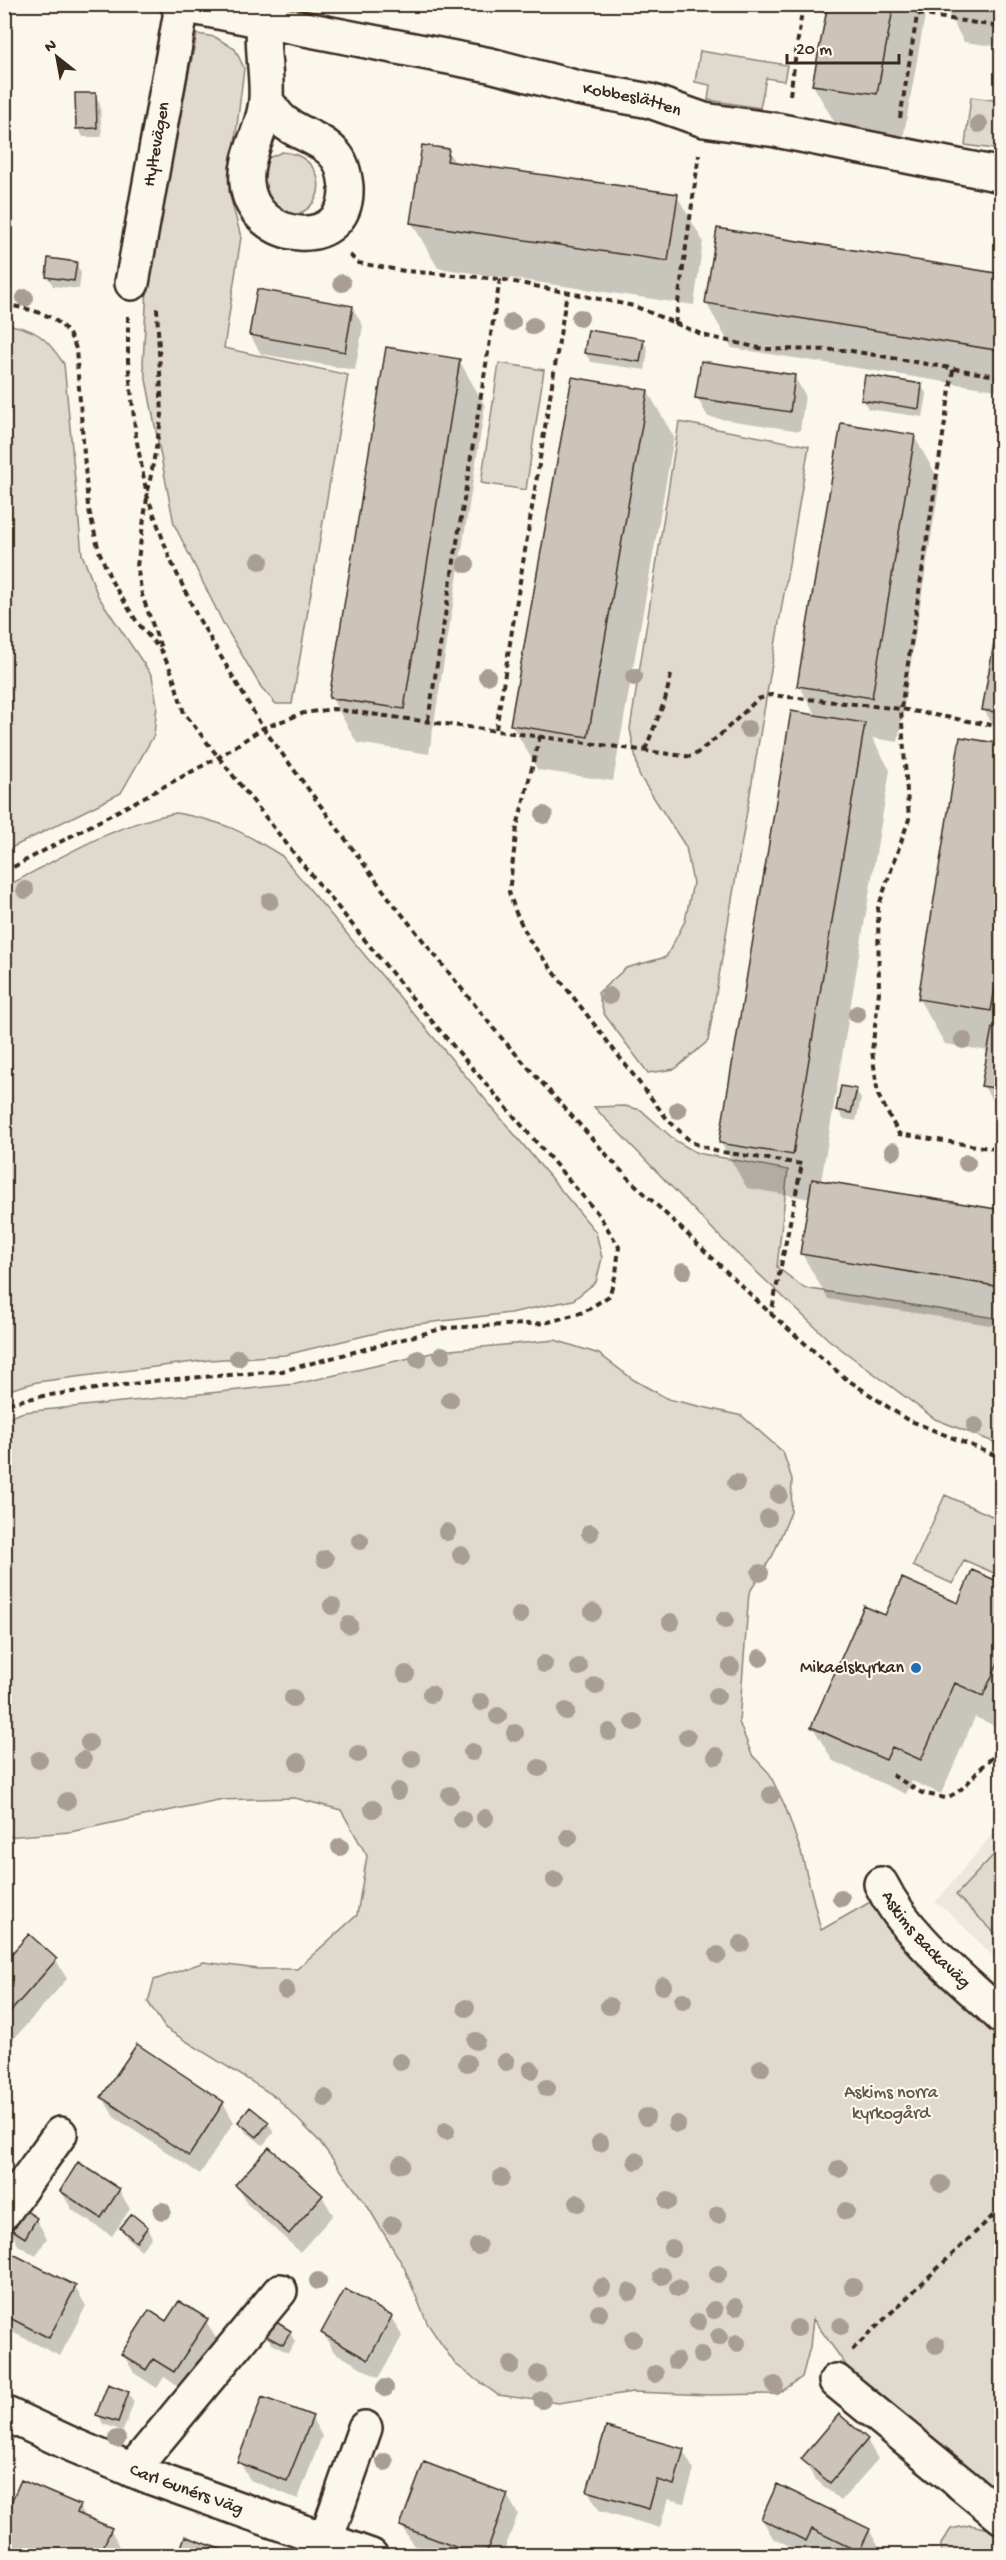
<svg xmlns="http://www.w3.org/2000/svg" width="1006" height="2560" viewBox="0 0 1006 2560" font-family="'Gochi Hand',sans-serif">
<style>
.built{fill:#ede8dd}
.green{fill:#dfd9ce;stroke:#8d8276;stroke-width:1.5}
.shadow{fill:#0003}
.building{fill:#ccc4b9;stroke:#3b2a1e;stroke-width:1.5}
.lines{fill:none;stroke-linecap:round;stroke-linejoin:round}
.minor-casing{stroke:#3b2a1e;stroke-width:38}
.path{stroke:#3b2a1e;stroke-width:4;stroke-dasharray:6 4.5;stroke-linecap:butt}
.minor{stroke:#fbf7ec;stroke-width:33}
.tree{fill:#a89e93}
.poi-dot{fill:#1f6fb2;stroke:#fbf7ec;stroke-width:2}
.labels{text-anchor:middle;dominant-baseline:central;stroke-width:4.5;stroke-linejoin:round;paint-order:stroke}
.street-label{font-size:18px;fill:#3b2a1e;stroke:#fbf7ec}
.poi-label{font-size:18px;fill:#3b2a1e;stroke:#fbf7ec;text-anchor:end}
.park-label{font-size:18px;fill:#64564a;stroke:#fbf7ec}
</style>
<rect width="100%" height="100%" fill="#fbf7ec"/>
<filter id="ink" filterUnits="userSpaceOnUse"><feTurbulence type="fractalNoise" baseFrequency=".0167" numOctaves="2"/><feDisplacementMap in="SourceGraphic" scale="12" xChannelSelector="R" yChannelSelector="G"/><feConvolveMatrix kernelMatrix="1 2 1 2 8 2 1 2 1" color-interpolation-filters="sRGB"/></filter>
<g filter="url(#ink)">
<path class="built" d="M1001,1824V1964L948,1911L935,1903Z"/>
<path class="green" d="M197,34L215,37L235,49L244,68L229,192L241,237L224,348L348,375L292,704H276L261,687L223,623L174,524L143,364L148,267Z
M700,51L787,65L784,81L766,78L760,108L708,100L710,85L695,82Z
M971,97L1001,101V150L965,145Z
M282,152C325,154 333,207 291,216L255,194L266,159Z
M5,324C37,329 46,337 64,364L82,554L98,596L152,676L157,705L154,735L121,793L5,851Z
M499,363L544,370L526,490L481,483Z
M679,422L809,446L708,1041L675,1069L648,1073L604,1014L598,993L626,968L666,957L685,921L693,883L686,847L639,775L630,729Z
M176,813C223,821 242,831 282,856L596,1232L602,1258L596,1282L573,1300L510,1313L409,1325L285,1355L209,1360L37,1382L5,1391V887C60,858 114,824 176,813Z
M625,1106L641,1110L676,1141L697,1153L788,1170L777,1267L804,1288L1001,1319V1445L935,1419L829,1340L729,1246L594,1107Z
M555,1340L599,1354L634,1380L668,1399L742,1416L783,1452L792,1479L791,1512L773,1555L749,1593L739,1722L752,1755L769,1773L785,1806L801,1852L821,1930L872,1901L897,1933L1001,2031V2494L848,2368L813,2319L810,2347L802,2377L778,2394L710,2395L633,2392L558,2403L498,2395L455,2364L427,2323L404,2267L368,2207L320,2142L276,2097L165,2028L148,2002L154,1980L204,1962L258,1969H297L357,1915L367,1856L341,1810L295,1798L218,1800L70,1832L5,1837L4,1419L24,1412L296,1384L440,1351Z
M945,1495L1001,1520V1576L964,1560L953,1584L913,1566Z
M1001,1847V1939L956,1895Z
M970,2525L995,2530L1001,2535V2555H941V2544L951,2529Z"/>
<path class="shadow" d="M771,4H927L903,139L839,130L813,85L827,13Z
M943,4H1002V47L964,42Z
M95,94L100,104L102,137H83L78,128Z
M448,151L456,164L677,196L703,241L694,305L438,268L412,223Z
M76,263L81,273L79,289L53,286L48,277Z
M1002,275V391L732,348L706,303Z
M352,307L363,326L355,370L261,354L250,335Z
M643,340L648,350L645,370L591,362L585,353Z
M459,360L485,406L429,754L357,743L331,697Z
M794,376L805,395L800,431L708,417L697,397Z
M921,385L927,395L923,417L868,409L863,399Z
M648,392L674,437L613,781L538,770L512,725Z
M914,436L940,482L898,742L872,738L890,770L821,1182L1002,1211V1327L828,1299L802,1254L811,1199L747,1188L721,1143L817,717L799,685Z
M1002,607V740L984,710Z
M1002,745V1117L983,1085L989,1051L945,1044L919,999Z
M856,1090L861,1099L856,1121L843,1119L838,1109Z
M1002,1585V1729L975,1717L941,1794L912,1781L906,1794L833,1761L812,1726L886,1617L959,1605Z
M56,1960L67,1979L4,2050V1964Z
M137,2046L223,2103L234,2122L200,2174L114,2117L103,2098Z
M240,2122L268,2123L274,2132L263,2145L245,2131Z
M269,2149L322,2196L333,2215L300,2252L247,2204L237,2185Z
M119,2190L130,2209L112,2236L72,2210L61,2191Z
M19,2208L36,2219L47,2238L36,2256L18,2245L7,2226Z
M147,2228L152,2237L141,2250L127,2238L122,2229Z
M4,2274L75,2287L86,2306L60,2356L4,2328Z
M391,2317L402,2336L379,2378L334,2352L323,2333Z
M206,2321L217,2340L185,2390L164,2377L157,2388L134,2373L123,2354Z
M290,2332L295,2342L288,2353L272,2344L266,2335Z
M128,2393L134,2402L123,2431L103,2424L98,2414Z
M311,2417L322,2436L298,2499L250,2480L239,2461Z
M867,2440L878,2459L841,2501L814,2478L803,2459Z
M683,2451L694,2470L684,2503L668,2499L660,2528L599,2510L588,2491Z
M507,2495L518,2514L502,2556H441L413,2545L402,2526Z
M79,2507L86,2519L110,2529L121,2548L118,2556H4V2522Z
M762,2519L869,2530L880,2549L877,2556H840L823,2547L819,2556H810L773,2538Z"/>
<path class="building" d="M828,4H894L877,94L812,85Z
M75,93H96L97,128L76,129Z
M422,145L449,149L447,161L678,194L668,261L410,223Z
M717,228L1002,274V351L705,303Z
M48,258L77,262L74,281L46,277Z
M257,289L353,306L345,352L249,335Z
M588,330L644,339L640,362L584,353Z
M386,347L460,359L404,709L329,698Z
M701,361L795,375L790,412L695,398Z
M865,375L922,384L919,409L861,400Z
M572,377L648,390L588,737L510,725Z
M841,423L915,435L872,698L797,686Z
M1002,598V713L982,710Z
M791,711L865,723L793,1155L719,1143Z
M960,737L1002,744V948L991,1011L918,999Z
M992,1028L1002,1029V1089L981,1086Z
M841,1086L857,1089L851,1113L836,1110Z
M812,1179L1002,1210V1287L800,1254Z
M972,1570L1002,1583V1654L983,1696L955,1683L921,1760L892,1747L886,1760L811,1727L864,1606L885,1615L902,1578L958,1603Z
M29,1934L57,1959L4,2019V1962Z
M137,2044L224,2102L189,2156L101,2097Z
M250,2107L269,2122L257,2137L238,2122Z
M269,2147L323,2195L289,2234L235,2185Z
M78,2162L120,2189L101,2218L60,2191Z
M19,2206L37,2218L25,2238L6,2226Z
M132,2214L148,2227L136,2242L120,2228Z
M13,2254L76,2286L49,2338L4,2315V2271Z
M345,2289L392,2316L368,2360L321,2333Z
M179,2301L208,2319L174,2372L153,2359L146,2370L121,2354L149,2310L166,2321Z
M273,2320L291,2331L283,2345L264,2335Z
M108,2384L129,2392L118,2422L96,2415Z
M262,2397L313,2416L287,2481L237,2462Z
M839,2414L868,2439L830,2483L801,2459Z
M606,2427L684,2449L674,2485L657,2480L649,2509L587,2491Z
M424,2462L508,2494L485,2556H479L400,2526Z
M21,2480L80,2505L77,2513L112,2528L99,2556H18L4,2550V2518Z
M777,2484L870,2529L859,2552L812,2529L806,2541L761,2519Z
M185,2536L239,2556H178Z"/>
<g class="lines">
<g class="minor-casing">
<g id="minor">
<path id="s1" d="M177,4L490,65L578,88L650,101L704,120L776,130L1002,175"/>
<path d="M266,101C272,108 277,117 284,122C300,135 324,139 337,157C343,165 345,177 346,187C349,254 252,244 247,183C244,154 265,128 266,99C268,68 257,34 269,4"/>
<path id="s2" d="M132,283L182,6"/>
<path id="s3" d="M881,1884C907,1937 959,1976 1002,2017"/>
<path d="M4,2212L60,2134"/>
<path d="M836,2381L1002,2517"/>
<path id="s4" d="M4,2413L75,2446L147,2476L371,2556"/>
<path d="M132,2470L280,2291"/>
<path d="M326,2539L365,2428"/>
</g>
</g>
<path class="path" d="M918,14L1002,27
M790,95L803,4
M900,118L919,4
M350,255L358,263L405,271L500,279L634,306L706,336L764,349L846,350L1002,377
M4,304C37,311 65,315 76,349L88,506L99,551L112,582L137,622L162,652L172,673L184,713L296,856L418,1005L599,1215L619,1247L616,1274L609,1296L584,1312L545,1323L445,1328L282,1371L162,1380L43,1396L4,1404
M128,316V361L136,437L147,495L170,559L197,616L263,728L389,898L498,1034L624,1174L771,1314L845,1378L906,1419L1002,1458
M675,324L699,155
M953,370L901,709L909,819L878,908L879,992L872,1051L878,1095L899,1134L1002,1150
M148,491L162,415L157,308
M147,498L137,566L142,595L161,648
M428,720L500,279
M496,729L567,292
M540,736L517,827L509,892L516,913L530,941L668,1120L691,1142L715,1151L802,1164L771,1314
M645,750L665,700L672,671
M4,872L219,757L263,728L304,713L333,709L692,757L720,735L758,699L770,695L901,709L1002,727
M892,1775L922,1793L945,1798C970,1790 978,1763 1002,1752
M852,2350L1002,2207"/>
<use href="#minor" class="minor"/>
</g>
<g class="tree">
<circle cx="979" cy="124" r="9"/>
<circle cx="342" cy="283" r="9"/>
<circle cx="25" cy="298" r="9"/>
<circle cx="580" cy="318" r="9"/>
<circle cx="512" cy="322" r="9"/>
<circle cx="533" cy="326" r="9"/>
<circle cx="260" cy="561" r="9"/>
<circle cx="466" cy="564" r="9"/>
<circle cx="487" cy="676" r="9"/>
<circle cx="634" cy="677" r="9"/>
<circle cx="748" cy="729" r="9"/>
<circle cx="544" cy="815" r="9"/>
<circle cx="25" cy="890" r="9"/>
<circle cx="270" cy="901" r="9"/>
<circle cx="609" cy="996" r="9"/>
<circle cx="857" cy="1014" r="9"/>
<circle cx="963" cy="1040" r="9"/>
<circle cx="678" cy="1110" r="9"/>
<circle cx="893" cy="1151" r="9"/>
<circle cx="967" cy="1163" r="9"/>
<circle cx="683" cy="1271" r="9"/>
<circle cx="442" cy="1355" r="9"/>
<circle cx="238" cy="1358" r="9"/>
<circle cx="418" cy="1359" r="9"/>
<circle cx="450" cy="1400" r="9"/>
<circle cx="975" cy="1426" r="9"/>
<circle cx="736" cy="1483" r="9"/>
<circle cx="779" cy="1495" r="9"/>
<circle cx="768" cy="1518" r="9"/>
<circle cx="447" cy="1532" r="9"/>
<circle cx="590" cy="1533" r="9"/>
<circle cx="360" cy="1541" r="9"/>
<circle cx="461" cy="1555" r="9"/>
<circle cx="325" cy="1559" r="9"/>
<circle cx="760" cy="1573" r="9"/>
<circle cx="332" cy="1606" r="9"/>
<circle cx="593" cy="1612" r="9"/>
<circle cx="520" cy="1615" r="9"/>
<circle cx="725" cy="1620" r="9"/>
<circle cx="671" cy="1622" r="9"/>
<circle cx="349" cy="1625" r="9"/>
<circle cx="760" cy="1658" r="9"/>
<circle cx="544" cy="1664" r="9"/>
<circle cx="579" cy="1667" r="9"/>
<circle cx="731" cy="1667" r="9"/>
<circle cx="406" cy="1674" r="9"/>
<circle cx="596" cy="1686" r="9"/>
<circle cx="431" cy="1694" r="9"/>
<circle cx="717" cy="1696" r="9"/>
<circle cx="293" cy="1698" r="9"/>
<circle cx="481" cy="1702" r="9"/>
<circle cx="566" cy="1711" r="9"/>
<circle cx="498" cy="1716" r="9"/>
<circle cx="634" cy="1722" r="9"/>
<circle cx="609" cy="1732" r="9"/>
<circle cx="515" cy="1733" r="9"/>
<circle cx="687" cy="1737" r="9"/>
<circle cx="89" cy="1743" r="9"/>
<circle cx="472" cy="1752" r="9"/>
<circle cx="358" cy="1754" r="9"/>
<circle cx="716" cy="1756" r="9"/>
<circle cx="412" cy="1759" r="9"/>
<circle cx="39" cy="1760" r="9"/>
<circle cx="83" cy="1760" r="9"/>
<circle cx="298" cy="1762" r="9"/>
<circle cx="539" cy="1768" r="9"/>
<circle cx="398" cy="1791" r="9"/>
<circle cx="450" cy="1795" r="9"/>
<circle cx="771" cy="1795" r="9"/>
<circle cx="67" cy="1801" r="9"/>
<circle cx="373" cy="1809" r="9"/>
<circle cx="485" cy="1818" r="9"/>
<circle cx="462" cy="1819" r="9"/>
<circle cx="569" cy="1837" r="9"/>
<circle cx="340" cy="1847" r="9"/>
<circle cx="555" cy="1880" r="9"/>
<circle cx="841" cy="1898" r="9"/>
<circle cx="741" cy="1944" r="9"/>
<circle cx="718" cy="1955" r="9"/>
<circle cx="663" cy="1986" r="9"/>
<circle cx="286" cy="1990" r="9"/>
<circle cx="683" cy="2001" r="9"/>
<circle cx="609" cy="2006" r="9"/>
<circle cx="466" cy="2008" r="9"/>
<circle cx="476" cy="2041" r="9"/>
<circle cx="400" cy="2062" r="9"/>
<circle cx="506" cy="2062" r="9"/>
<circle cx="467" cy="2063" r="9"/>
<circle cx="761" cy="2068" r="9"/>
<circle cx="531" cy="2070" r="9"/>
<circle cx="547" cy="2088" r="9"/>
<circle cx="325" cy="2098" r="9"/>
<circle cx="646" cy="2117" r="9"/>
<circle cx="677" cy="2124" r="9"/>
<circle cx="446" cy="2131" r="9"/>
<circle cx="600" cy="2143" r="9"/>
<circle cx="636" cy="2161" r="9"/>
<circle cx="401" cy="2164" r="9"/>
<circle cx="839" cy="2169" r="9"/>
<circle cx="501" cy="2178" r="9"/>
<circle cx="941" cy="2184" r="9"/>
<circle cx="668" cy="2201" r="9"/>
<circle cx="578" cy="2203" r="9"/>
<circle cx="162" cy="2211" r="9"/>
<circle cx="846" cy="2211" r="9"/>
<circle cx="718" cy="2215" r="9"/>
<circle cx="392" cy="2225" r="9"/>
<circle cx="478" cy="2246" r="9"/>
<circle cx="672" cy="2248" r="9"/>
<circle cx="718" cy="2274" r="9"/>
<circle cx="662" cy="2276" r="9"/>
<circle cx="318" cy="2281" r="9"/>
<circle cx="602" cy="2287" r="9"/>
<circle cx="853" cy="2287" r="9"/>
<circle cx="678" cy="2288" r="9"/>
<circle cx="630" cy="2292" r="9"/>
<circle cx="735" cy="2307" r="9"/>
<circle cx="714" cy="2310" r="9"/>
<circle cx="599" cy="2313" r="9"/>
<circle cx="698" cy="2322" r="9"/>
<circle cx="841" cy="2326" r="9"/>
<circle cx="797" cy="2328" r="9"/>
<circle cx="719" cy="2337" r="9"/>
<circle cx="633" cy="2339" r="9"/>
<circle cx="737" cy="2343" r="9"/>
<circle cx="936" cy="2345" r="9"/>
<circle cx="701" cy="2355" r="9"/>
<circle cx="676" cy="2361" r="9"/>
<circle cx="511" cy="2365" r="9"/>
<circle cx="538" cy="2374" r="9"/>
<circle cx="655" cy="2374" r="9"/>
<circle cx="775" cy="2385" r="9"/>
<circle cx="385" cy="2388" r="9"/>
<circle cx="542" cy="2400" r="9"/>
<circle cx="117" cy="2439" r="9"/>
<circle cx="385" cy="2462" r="9"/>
</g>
</g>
<circle class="poi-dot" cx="916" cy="1668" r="6"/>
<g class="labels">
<g class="street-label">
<text stroke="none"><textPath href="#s1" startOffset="465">Kobbeslätten</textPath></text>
<text stroke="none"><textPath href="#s2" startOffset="141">Hyltevägen</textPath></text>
<text stroke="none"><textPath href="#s3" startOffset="72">Askims Backaväg</textPath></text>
<text stroke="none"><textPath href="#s4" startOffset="198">Carl Gunérs Väg</textPath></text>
</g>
<g class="poi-label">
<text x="904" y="1668">Mikaelskyrkan</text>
</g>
<g class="park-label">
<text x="891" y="2093">Askims norra<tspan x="891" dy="21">kyrkogård</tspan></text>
</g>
</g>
<rect width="1006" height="2560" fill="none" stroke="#fbf7ec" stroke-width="24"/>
<rect x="12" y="12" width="982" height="2536" fill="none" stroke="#3b2a1e" stroke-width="2" filter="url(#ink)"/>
<g transform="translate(57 57) rotate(329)" stroke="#fbf7ec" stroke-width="4.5" paint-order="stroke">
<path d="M0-4.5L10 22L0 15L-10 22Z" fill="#3b2a1e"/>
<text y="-9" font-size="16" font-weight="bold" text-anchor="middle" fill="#3b2a1e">N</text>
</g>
<path d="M787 54v9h112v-9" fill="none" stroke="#3b2a1e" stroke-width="3"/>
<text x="796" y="54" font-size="18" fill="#3b2a1e" stroke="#fbf7ec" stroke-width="4.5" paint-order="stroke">20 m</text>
</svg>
